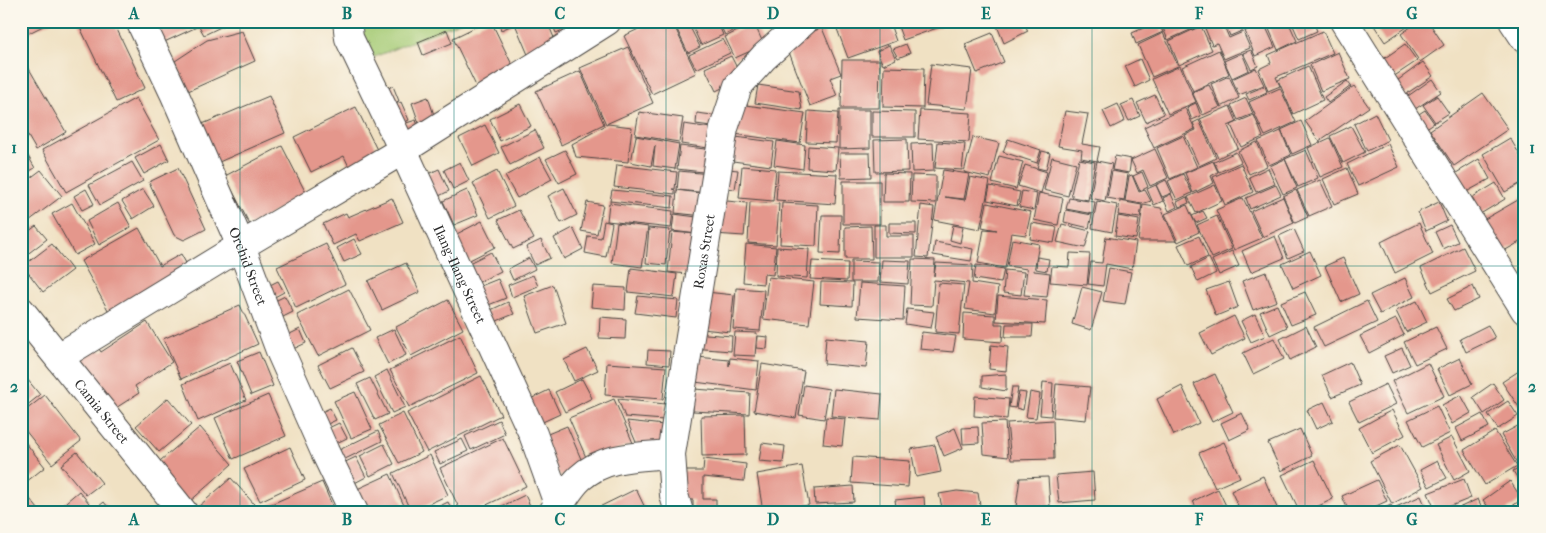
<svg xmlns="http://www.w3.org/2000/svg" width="1546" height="533" viewBox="0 0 1546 533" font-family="'IM FELL French Canon',serif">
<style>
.green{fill:#a5cb75;stroke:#687b50}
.building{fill:#e4978c}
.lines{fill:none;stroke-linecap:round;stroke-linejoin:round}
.minor-casing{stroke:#494642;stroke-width:30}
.major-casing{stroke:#494642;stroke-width:30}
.minor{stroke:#fff;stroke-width:28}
.major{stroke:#fff;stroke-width:28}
.grid{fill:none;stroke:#0f766e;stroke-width:1;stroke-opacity:0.55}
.labels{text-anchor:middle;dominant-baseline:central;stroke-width:4;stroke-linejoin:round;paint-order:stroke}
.street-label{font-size:14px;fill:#2b2b2b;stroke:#fbf7ec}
.neatline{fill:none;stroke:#0f766e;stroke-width:2}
.grid-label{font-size:16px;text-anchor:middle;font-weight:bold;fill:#0f766e}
</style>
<rect width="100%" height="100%" fill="#fbf7ec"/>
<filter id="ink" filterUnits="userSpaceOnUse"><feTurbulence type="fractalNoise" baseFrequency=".02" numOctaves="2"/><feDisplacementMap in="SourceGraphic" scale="10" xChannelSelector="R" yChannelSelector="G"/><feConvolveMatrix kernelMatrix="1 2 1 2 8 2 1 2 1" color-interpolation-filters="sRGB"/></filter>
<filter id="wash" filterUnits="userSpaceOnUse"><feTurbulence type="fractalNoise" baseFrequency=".0096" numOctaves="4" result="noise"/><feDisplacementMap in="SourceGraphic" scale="20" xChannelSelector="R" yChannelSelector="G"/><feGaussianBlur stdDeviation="1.12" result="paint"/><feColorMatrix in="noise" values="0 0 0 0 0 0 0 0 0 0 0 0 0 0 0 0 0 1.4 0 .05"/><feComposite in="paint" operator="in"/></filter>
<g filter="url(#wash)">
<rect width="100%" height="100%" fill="#f0e1c3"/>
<path class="green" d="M357,21H462L372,58Z"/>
<g id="blocks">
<path class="building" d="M23,21H53L29,33Z
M77,21H113L145,88L116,102Z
M150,21H233L204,35L199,26L160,44Z
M488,21H491L515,71L477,88L453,38Z
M498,21H547L557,45L529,57L515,24L501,30Z
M551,21H584L556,33Z
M655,21H672L696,73L652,94L624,36Z
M673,21H687L700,47L688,53Z
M690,21H717L723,35L701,45Z
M718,21H753L725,35Z
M834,21H889L896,41L848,58Z
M896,21H938L940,27L903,40Z
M995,21H1023L1028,31L1004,43Z
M1160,21H1197L1199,26L1168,40Z
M1216,21H1222L1229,38L1243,32L1250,48L1224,59L1217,43L1212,45L1204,26Z
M1224,21H1257L1258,24L1230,36Z
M1267,21H1288L1297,41L1278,50L1266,22Z
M1291,21H1313L1317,31L1299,39Z
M1371,21H1408L1410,25L1385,42Z
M1419,21H1428L1444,45L1420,62L1401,34Z
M1157,22L1163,32L1136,44L1132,33Z
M754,23L764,45L735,58L725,37Z
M1264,23L1275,47L1255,56L1245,31Z
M1201,26L1212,50L1179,65L1169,41Z
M822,28L841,74L830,78L837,96L810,106L785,42Z
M447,30L452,43L423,55L418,42Z
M242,31L255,61L188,91L175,61L207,40Z
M1323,31L1333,53L1276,77L1280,86L1268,91L1259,69L1271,63L1268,55Z
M992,33L1004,62L977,73L965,44Z
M1163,33L1178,66L1152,77L1138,45Z
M723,39L730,53L696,69L689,55Z
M906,44L910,53L898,58L893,49Z
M1405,44L1417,61L1390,79L1379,62Z
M889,45L896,59L883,65L877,51Z
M628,47L653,103L606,124L580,68Z
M1219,50L1229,74L1193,91L1182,67Z
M1251,50L1258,66L1251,69L1243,53Z
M1338,52L1350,79L1321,91L1310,65Z
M1242,53L1249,70L1232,78L1224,61Z
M21,55L66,132L36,150L21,124Z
M731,56L742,78L716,91L705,68Z
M1140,59L1149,80L1135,87L1125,66Z
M842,60H880L879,108H841Z
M1423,62L1433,76L1403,96L1394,83Z
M931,64L972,69L967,109L926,105Z
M1180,66L1196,102L1168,114L1152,79Z
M1308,66L1323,100L1293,114L1278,80Z
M884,67L924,68L923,108L883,107Z
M1256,68L1264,85L1239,95L1232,79Z
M580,71L604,124L561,145L536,91Z
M1229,76L1239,98L1221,107L1211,84Z
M1432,79L1441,92L1409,113L1401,101Z
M1347,81L1351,86L1328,103L1324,97Z
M758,85L799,91L802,110L755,103Z
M1209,85L1220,107L1203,115L1192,92Z
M393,86L399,101L389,105L383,90Z
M1265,86L1267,92L1249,100L1246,94Z
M1354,86L1369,107L1319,141L1305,121Z
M1280,88L1296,122L1265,136L1249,102Z
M1483,93L1508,129L1454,166L1430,130Z
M1155,95L1164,114L1146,122L1137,103Z
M269,96L285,133L210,166L193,128Z
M1437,96L1449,113L1435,122L1423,105Z
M428,97L436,121L420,126L412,103Z
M136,98L159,140L66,192L42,150Z
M1246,98L1253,114L1238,120L1231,105Z
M1133,100L1140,116L1129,121L1121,105Z
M401,102L409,120L399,125L390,108Z
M1196,103L1201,116L1192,120L1187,107Z
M520,104L531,126L500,141L490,119Z
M738,104L805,113L800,143L734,134Z
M1118,104L1125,121L1111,128L1103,111Z
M1230,106L1237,122L1228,126L1238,148L1218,158L1200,119Z
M356,107L380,156L351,171L344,156L311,172L294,137Z
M1185,108L1195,129L1154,148L1144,127Z
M839,110H870V148L839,149Z
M920,110L971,113L969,142L918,139Z
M1425,110L1434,123L1417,134L1408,121Z
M808,111L838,113L836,143L806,142Z
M872,111L915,112V137H872Z
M1065,111L1088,114L1082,144L1100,147L1097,161L1081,158L1082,150L1058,146Z
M639,112L683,118L679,142L635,135Z
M697,113L720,116L719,127L696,124Z
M1375,113L1388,140L1367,151L1354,124Z
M1254,115L1263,137L1241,147L1231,125Z
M416,120L420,131L405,137L400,125Z
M1199,120L1216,158L1199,166L1185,135L1196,130L1193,123Z
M1301,121L1312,145L1292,154L1281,130Z
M608,124L632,127L628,162L576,157L572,144Z
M684,124L718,129L715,149L681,144Z
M485,125L499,153L473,166L459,138Z
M1351,126L1365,152L1343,163L1330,136Z
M535,130L544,148L510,165L501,147Z
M1281,131L1291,155L1269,165L1258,141Z
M636,136L679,144L675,169L653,166L655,146L651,166L631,162Z
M728,136L774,142L771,166L725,160Z
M1183,136L1197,167L1170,179L1157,148Z
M973,137L999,143L990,178L964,172Z
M1330,138L1343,167L1320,177L1308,148Z
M1510,138L1525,164V181L1505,192L1483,154Z
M907,139L908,171L875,172L874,140Z
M1008,139L1041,150L1037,163L1003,152Z
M777,141L805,145L803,169L774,165Z
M938,142L965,144L962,170L935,168Z
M1257,142L1267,166L1249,174L1238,151Z
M933,143L934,171L912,172L911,144Z
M21,144L35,168L21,176Z
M161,144L169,160L144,174L135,158Z
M1388,144L1399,167L1358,186L1347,164Z
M282,146L307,195L250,225L225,176Z
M680,146L713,150L711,173L677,169Z
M808,146L838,148L836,170L807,168Z
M1155,149L1168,178L1150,186L1143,170L1137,173L1131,160Z
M565,150L577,174L559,183L546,159Z
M1306,150L1318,178L1298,187L1285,159Z
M1042,151L1050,153L1046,170L1037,168Z
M1236,152L1241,162L1219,172L1214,162Z
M840,153H870L871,177L841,178Z
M999,156L1023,162L1016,189L992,183Z
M1115,156L1131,159L1129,173L1112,170Z
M540,157L552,179L517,198L505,176Z
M1052,157L1076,163L1068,196L1044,190Z
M1079,159L1095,162L1088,200L1072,197V194H1071Z
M1285,159L1297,188L1283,194L1270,166Z
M1479,159L1490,179L1459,196L1448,178Z
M1097,161L1112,164L1105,201L1090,198Z
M1213,161L1218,172L1211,176L1214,183L1193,193L1185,173Z
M132,162L143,181L100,205L89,185Z
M460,162L469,181L453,189L444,170Z
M1241,164L1253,192L1225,205L1213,177Z
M617,165L677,172L675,189H672L675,190V194L614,187Z
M1025,165L1047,172L1041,193L1018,186Z
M742,166L776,169L773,201L739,198Z
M178,168L206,229L184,240L174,235L149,182Z
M719,168L738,170L735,189L716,187Z
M1268,168L1275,184L1256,192L1249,177Z
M1347,168L1358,194L1334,204L1323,179Z
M439,169L449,191L431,200L421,177Z
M41,170L62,196L21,227V185Z
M943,170L969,174L964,199L945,197L965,200L970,177L990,181L980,229L934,220Z
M497,171L514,206L490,218L473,183Z
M679,171L710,174L708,193L677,190Z
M778,171L837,174L835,204L776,200Z
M1112,171L1128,174L1124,201L1107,198Z
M1142,172L1148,187L1140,191L1133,176Z
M884,173L910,174L909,202H883Z
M1183,174L1192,193L1177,200L1168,181Z
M912,175L936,176V203L911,202Z
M1132,175L1139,192L1145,190L1151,201L1142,204L1125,201L1129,176Z
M1166,180L1172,193L1162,197L1156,185Z
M1320,180L1332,206L1309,216L1297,190Z
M843,181H880V224H843Z
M1496,183L1505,199L1477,216L1468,200Z
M1156,185L1163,201L1154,205L1147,189Z
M1215,185L1222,201L1196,213L1188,197Z
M1276,185L1281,195L1250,209L1246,198Z
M990,186L1020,192L1017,206L987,200Z
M564,188L577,215L561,223L548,196Z
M86,189L94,204L82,210L74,196Z
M143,189L154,206L133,219L122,201Z
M467,190L478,215L454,225L443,201Z
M612,190L673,196L672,208L610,201Z
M677,190L707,194L704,216L675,213Z
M1296,190L1308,217L1295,223L1283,196Z
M1022,191L1037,194L1034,210L1019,207Z
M1039,193L1063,198L1058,225L1034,220Z
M1171,194L1177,207L1169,211L1163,198Z
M1525,196V239L1495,256L1476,224Z
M1187,197L1189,203L1179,207L1177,202Z
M1283,197L1294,223L1263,237L1251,211Z
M392,198L403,222L360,241L356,234L333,245L323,224L346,213L348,217Z
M1069,198L1095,202L1093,214L1066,209Z
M1243,198L1262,238L1234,250L1216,210Z
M717,200L747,203L744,236L714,234Z
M1097,201L1117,205L1112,232L1092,228Z
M1120,201L1142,205L1140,218L1118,215Z
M587,202L603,205L597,234L581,231Z
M750,202L779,204L776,245L748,243Z
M1439,202L1447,221L1426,231L1418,212Z
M72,203L95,244L75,255L52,214Z
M118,203L131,227L99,245L87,221Z
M609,203L673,211L671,228L607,221Z
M782,203L818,205L816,246L780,244Z
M987,203L1031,212L1026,235L1011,233L1005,268L978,263L984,229L997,230L982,227Z
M921,205L934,207L928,258L916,257Z
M1143,205L1161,208L1176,241H1138Z
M1187,205L1199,232L1178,242L1165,214Z
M519,210L534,239L513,249L498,220Z
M1066,210L1092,215L1089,228L1064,222Z
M1203,211L1207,218L1196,223L1192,216Z
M674,214L704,218L696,275L668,272L672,232L697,234L672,231Z
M822,215H841L840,254L820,253Z
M1118,216L1139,220L1136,239L1115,236Z
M1217,216L1232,249L1212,258L1197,225Z
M482,221L495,247L462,264L449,238Z
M604,221L612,223L606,257L585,253L588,236L601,238Z
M617,223L648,227L642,267L612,263Z
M889,223H916V234L889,233Z
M1032,223L1057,227L1054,243L1030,239Z
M1419,223L1433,254L1395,273L1381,242Z
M1062,224L1090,231L1085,248L1057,242Z
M874,225H886V236H914V257H874Z
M953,225L963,227L960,243L950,240Z
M1450,225L1458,242L1443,249L1435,232Z
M36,226L47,239L21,259V237Z
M871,226L872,259H845V227Z
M139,228L160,266L181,254L192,274L113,319L81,261Z
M573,228L583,249L564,259L554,238Z
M649,228L670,230L666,265L646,263Z
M1294,229L1304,251L1288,258L1279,236Z
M1199,236L1208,257L1188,266L1178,245Z
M1275,236L1284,258L1251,272L1242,251Z
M1106,237L1136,242L1132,269L1106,264L1103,286L1088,284L1091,262L1102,263Z
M354,239L362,254L344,262L337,248Z
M1012,239L1039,244L1034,271L1050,273L1047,297L1024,295L1027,269L1007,266Z
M541,240L550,258L535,265L526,247Z
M935,242L973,249L971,261L933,255Z
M52,244L72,270L43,292L23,266Z
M326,244L345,284L296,308L277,267Z
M746,244L776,247L773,275L764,274L763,284L743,282Z
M777,247L809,249L807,278L776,276Z
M1463,247L1475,271L1432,292L1421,268Z
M1232,251L1239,266L1219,275L1212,260Z
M1310,251L1321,275L1293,288L1282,264Z
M491,252L501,271L473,285L463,266Z
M1070,253L1090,254L1087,285L1050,282L1052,266L1069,267Z
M1037,257L1049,259L1047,271L1036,269Z
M529,258L535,269L513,280L508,269Z
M1209,258L1216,273L1198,282L1191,267Z
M1343,258L1359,294L1341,302L1325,266Z
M912,259L935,260L934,276L936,263L973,265L972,283L998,287L995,313L965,309L969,283L934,280L932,306L910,305Z
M882,260L910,261L908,284L880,282Z
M812,261L848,263L847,281L810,279Z
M851,261L879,262L878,282H851Z
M406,263L420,292L382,310L368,281Z
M976,265L1004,269L1001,283L974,279Z
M631,268L677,274L674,297L628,292Z
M1109,268L1131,272L1125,304L1103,301Z
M1005,270L1024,272L1021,295L1003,293Z
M1266,272L1277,301L1253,310L1242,281Z
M533,275L538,286L512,297L508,285Z
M768,277L814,282L809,324L763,319Z
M1405,278L1414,297L1380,314L1370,295Z
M498,279L506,298L481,308L473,289Z
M278,281L284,292L269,300L264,288Z
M821,282L853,283L852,306L820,304Z
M1229,282L1238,307L1216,316L1206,290Z
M860,283L905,286L903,320L857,317Z
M939,283L964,285L959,334L935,332Z
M553,285L566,323L537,333L524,296Z
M593,286L626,288L625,310L591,307Z
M1473,286L1479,299L1454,311L1447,299Z
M1082,287L1102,292L1091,330L1072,324Z
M736,288L764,290L760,331L733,329Z
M349,289L370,330L318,356L297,315Z
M706,292L734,295L730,332L702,329Z
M1305,292L1316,315L1291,325L1281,302Z
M285,296L293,312L279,319L271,303Z
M638,296L678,300L676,318L635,313Z
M998,296L1047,300L1045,324L996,321Z
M448,300L463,329L411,356L396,327Z
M1367,301L1377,322L1324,347L1314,327Z
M1417,301L1427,322L1406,332L1396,311Z
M508,302L514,314L487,325L482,314Z
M240,305L258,344L181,379L163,339Z
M1277,305L1287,327L1270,335L1260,312Z
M907,309L934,312L931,328L905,324Z
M964,313L995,315V324H1003L1002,342L963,339Z
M1255,314L1265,336L1251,342L1241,321Z
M1234,316L1245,338L1211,355L1200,333Z
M600,317L626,319L625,339L599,338Z
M1396,319L1404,335L1369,353L1360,336Z
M147,322L172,362L135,386L139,393L105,415L71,360L96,344L101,352Z
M1006,324H1033L1032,337H1005Z
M1488,325L1495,338L1466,352L1460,339Z
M1306,326L1316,347L1290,360L1280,339Z
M1436,327L1447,349L1415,364L1404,342Z
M300,329L306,343L293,349L286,336Z
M394,329L406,355L388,364L375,338Z
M735,332L757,333L755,356L733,355Z
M922,332L956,336L953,352L920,349Z
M693,333L732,336L731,351L692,348Z
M460,335L478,373L409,407L390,370Z
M758,336L768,337L767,349L757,348Z
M826,337L869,341L866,368L824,364Z
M1274,338L1284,359L1253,374L1243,353Z
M991,345L1008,347L1006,371L989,369Z
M352,348L364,372L330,388L318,365Z
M1402,348L1410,365L1392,373L1384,356Z
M587,349L598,370L574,381L564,360Z
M648,350L670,351L669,365L647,363Z
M259,352L273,386L251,395L237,361Z
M697,357L729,360V366L730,358L759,361L756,390L695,382Z
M1460,358L1472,384L1450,395L1437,369Z
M1350,362L1360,385L1332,397L1322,375Z
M230,363L246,400L198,421L183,384Z
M607,363L666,367L663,399L605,395Z
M1428,363L1444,396L1408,413L1392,381Z
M762,364L804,371L796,418L754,411Z
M1525,367V416L1502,382Z
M387,370L405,407L392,413L374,377Z
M23,374L40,395L21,410V376Z
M1006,374V391L982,387V376Z
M1215,374L1233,412L1212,422L1194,384Z
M481,376L501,415L427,452L407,413Z
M370,378L388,414L375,420L357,384Z
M582,379L592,398L565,412L555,392Z
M1043,382L1053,383L1051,416L1040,415Z
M1493,383L1504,400L1484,414L1473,397Z
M1056,384L1090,387L1086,420L1053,417Z
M1386,384L1396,404L1359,422L1349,402Z
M804,385L829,389L824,419L799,415Z
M1182,386L1199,423L1174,435L1157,399Z
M1012,387H1018L1015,408L1009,407Z
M694,389L750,393L749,414L693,411Z
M834,389L882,394L880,420L831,416Z
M549,390L560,414L534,426L522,403Z
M355,392L372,429L351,438L334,401Z
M1019,392L1026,393L1023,410L1016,408Z
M1030,392L1040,394L1036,418L1026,417Z
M45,395L81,441L52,464L21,425V414Z
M268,395L286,436L233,459L215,418Z
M1461,395L1471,413L1452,424L1442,405Z
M975,396L1009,399L1007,419L974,416Z
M168,398L191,425L159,452L136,426Z
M614,399L633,443L588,462L569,418Z
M618,399L665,404L664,420L625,417Z
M1508,401L1518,416L1498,429L1488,414Z
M1324,402L1333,421L1316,429L1307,410Z
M1437,406L1450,433L1422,447L1408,420Z
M330,408L336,420L317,429L311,417Z
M1392,410L1405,435L1372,453L1359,428Z
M403,413L422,452L399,463L379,425Z
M1242,413L1250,430L1229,440L1221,423Z
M1482,414L1489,427L1462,441L1456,428Z
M745,415L746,455L702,456L701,416Z
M826,417L845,419L842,446L823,444Z
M499,420L505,434L471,450L465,436Z
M1053,420L1054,459L1011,460L1007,423Z
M627,421L664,425L661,453L638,447Z
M1005,422L1008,457L984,454L982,423Z
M1525,422V459L1517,463L1501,435Z
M339,423L347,438L326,448L318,433Z
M567,426L584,466L560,476L543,436Z
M200,427L232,464L187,504L154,466Z
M978,427L979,443L963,444L962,428Z
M955,428L963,448L944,456L936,437Z
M1300,429L1312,456L1281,471L1268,443Z
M378,431L382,441L339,462L335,452Z
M1495,431L1517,466L1485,485L1464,450Z
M21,437L45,467L21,486Z
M1452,437L1470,471L1454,480L1436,445Z
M503,438L526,486L472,512H461L440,468Z
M462,439L468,451L440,464L434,452Z
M1224,442L1240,477L1215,488L1199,453Z
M762,443L785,446L783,463L759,461Z
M384,444L394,464L370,476L360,456Z
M935,445L941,472L916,477L911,449Z
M1400,445L1423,487L1392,504L1370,461Z
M290,447L305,480L260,501L244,469Z
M77,452L102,483L86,495L61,465Z
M430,455L448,495L411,512L393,473Z
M356,457L366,477L347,487L337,466Z
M853,457L910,461L908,487L851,483Z
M704,459L746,464L744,481L703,477V499H716V512H693V500H679V471H703Z
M1314,460L1333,499L1306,512H1300L1282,475Z
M1437,461L1447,478L1429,487L1420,470Z
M1525,464V490L1513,471Z
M802,466L809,505L763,512L757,474Z
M1093,472L1095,500L1059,503L1056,475Z
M390,474L406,510L403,512H363L353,491Z
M1263,476L1278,510L1275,512H1241L1231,491Z
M1048,477L1050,506L1016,507L1020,478Z
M231,478L254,504L245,512H203L198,507Z
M1464,479L1471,498L1436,512L1428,493Z
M1377,480L1387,501L1363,512H1349L1342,496Z
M1510,481L1522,499L1504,512H1492L1483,500Z
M322,482L335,512H272L269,505Z
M853,486L854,502L815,504L814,489Z
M636,489L647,512H589Z
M1218,489L1229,512H1198L1193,501Z
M23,490L38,509L35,512H21V492Z
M79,491L89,503L79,512H54Z
M957,491L978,493L981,512H943L939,494Z
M525,495L533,512H490Z
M1421,496L1428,512H1398L1396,507Z
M924,497L925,512H897L895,500Z
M1478,499L1484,512H1450Z
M104,502L112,512H92Z
M448,502L453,512H428Z
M1391,505L1394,512H1375Z"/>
</g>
</g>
<g filter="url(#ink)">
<use href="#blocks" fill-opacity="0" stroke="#494642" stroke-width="1"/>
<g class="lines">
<g class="minor-casing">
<g id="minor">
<path id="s1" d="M140,21L174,93L241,246L281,353L325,452L354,512"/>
<path id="s2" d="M347,21L349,38L403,150L533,434L561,512"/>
<path d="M1344,21L1525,310"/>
<path id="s3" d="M21,311L183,512"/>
<path d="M59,357L241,246L403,150L607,21"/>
<path d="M553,512C563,502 569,488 580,478C605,455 638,457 671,454"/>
<path id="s4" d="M679,512L674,495L671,454L724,128L738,86L764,57L804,21"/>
</g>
</g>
<g class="major-casing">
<path id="major" d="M1513,21L1525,39"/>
</g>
<use href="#minor" class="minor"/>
<use href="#major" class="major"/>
</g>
</g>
<path class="grid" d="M240,21V512M454,21V512M666,21V512M880,21V512M1092,21V512M1305,21V512M21,266H1525"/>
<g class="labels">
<g class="street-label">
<text stroke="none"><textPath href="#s4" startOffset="264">Roxas Street</textPath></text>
<text stroke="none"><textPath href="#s1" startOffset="268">Orchid Street</textPath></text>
<text stroke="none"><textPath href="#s2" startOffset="278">Ilang-Ilang Street</textPath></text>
<text stroke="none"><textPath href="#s3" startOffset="129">Camia Street</textPath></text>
</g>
</g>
<rect width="1546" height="533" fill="none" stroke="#fbf7ec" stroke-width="55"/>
<rect x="28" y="28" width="1490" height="478" class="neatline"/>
<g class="grid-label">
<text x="134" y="19">A</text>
<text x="347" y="19">B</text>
<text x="560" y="19">C</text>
<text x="773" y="19">D</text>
<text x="986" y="19">E</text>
<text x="1199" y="19">F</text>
<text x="1412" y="19">G</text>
<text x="14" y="153">1</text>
<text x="1532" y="153">1</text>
<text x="14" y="392">2</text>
<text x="1532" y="392">2</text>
<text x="134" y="525">A</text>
<text x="347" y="525">B</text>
<text x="560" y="525">C</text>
<text x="773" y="525">D</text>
<text x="986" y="525">E</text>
<text x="1199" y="525">F</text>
<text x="1412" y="525">G</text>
</g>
</svg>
